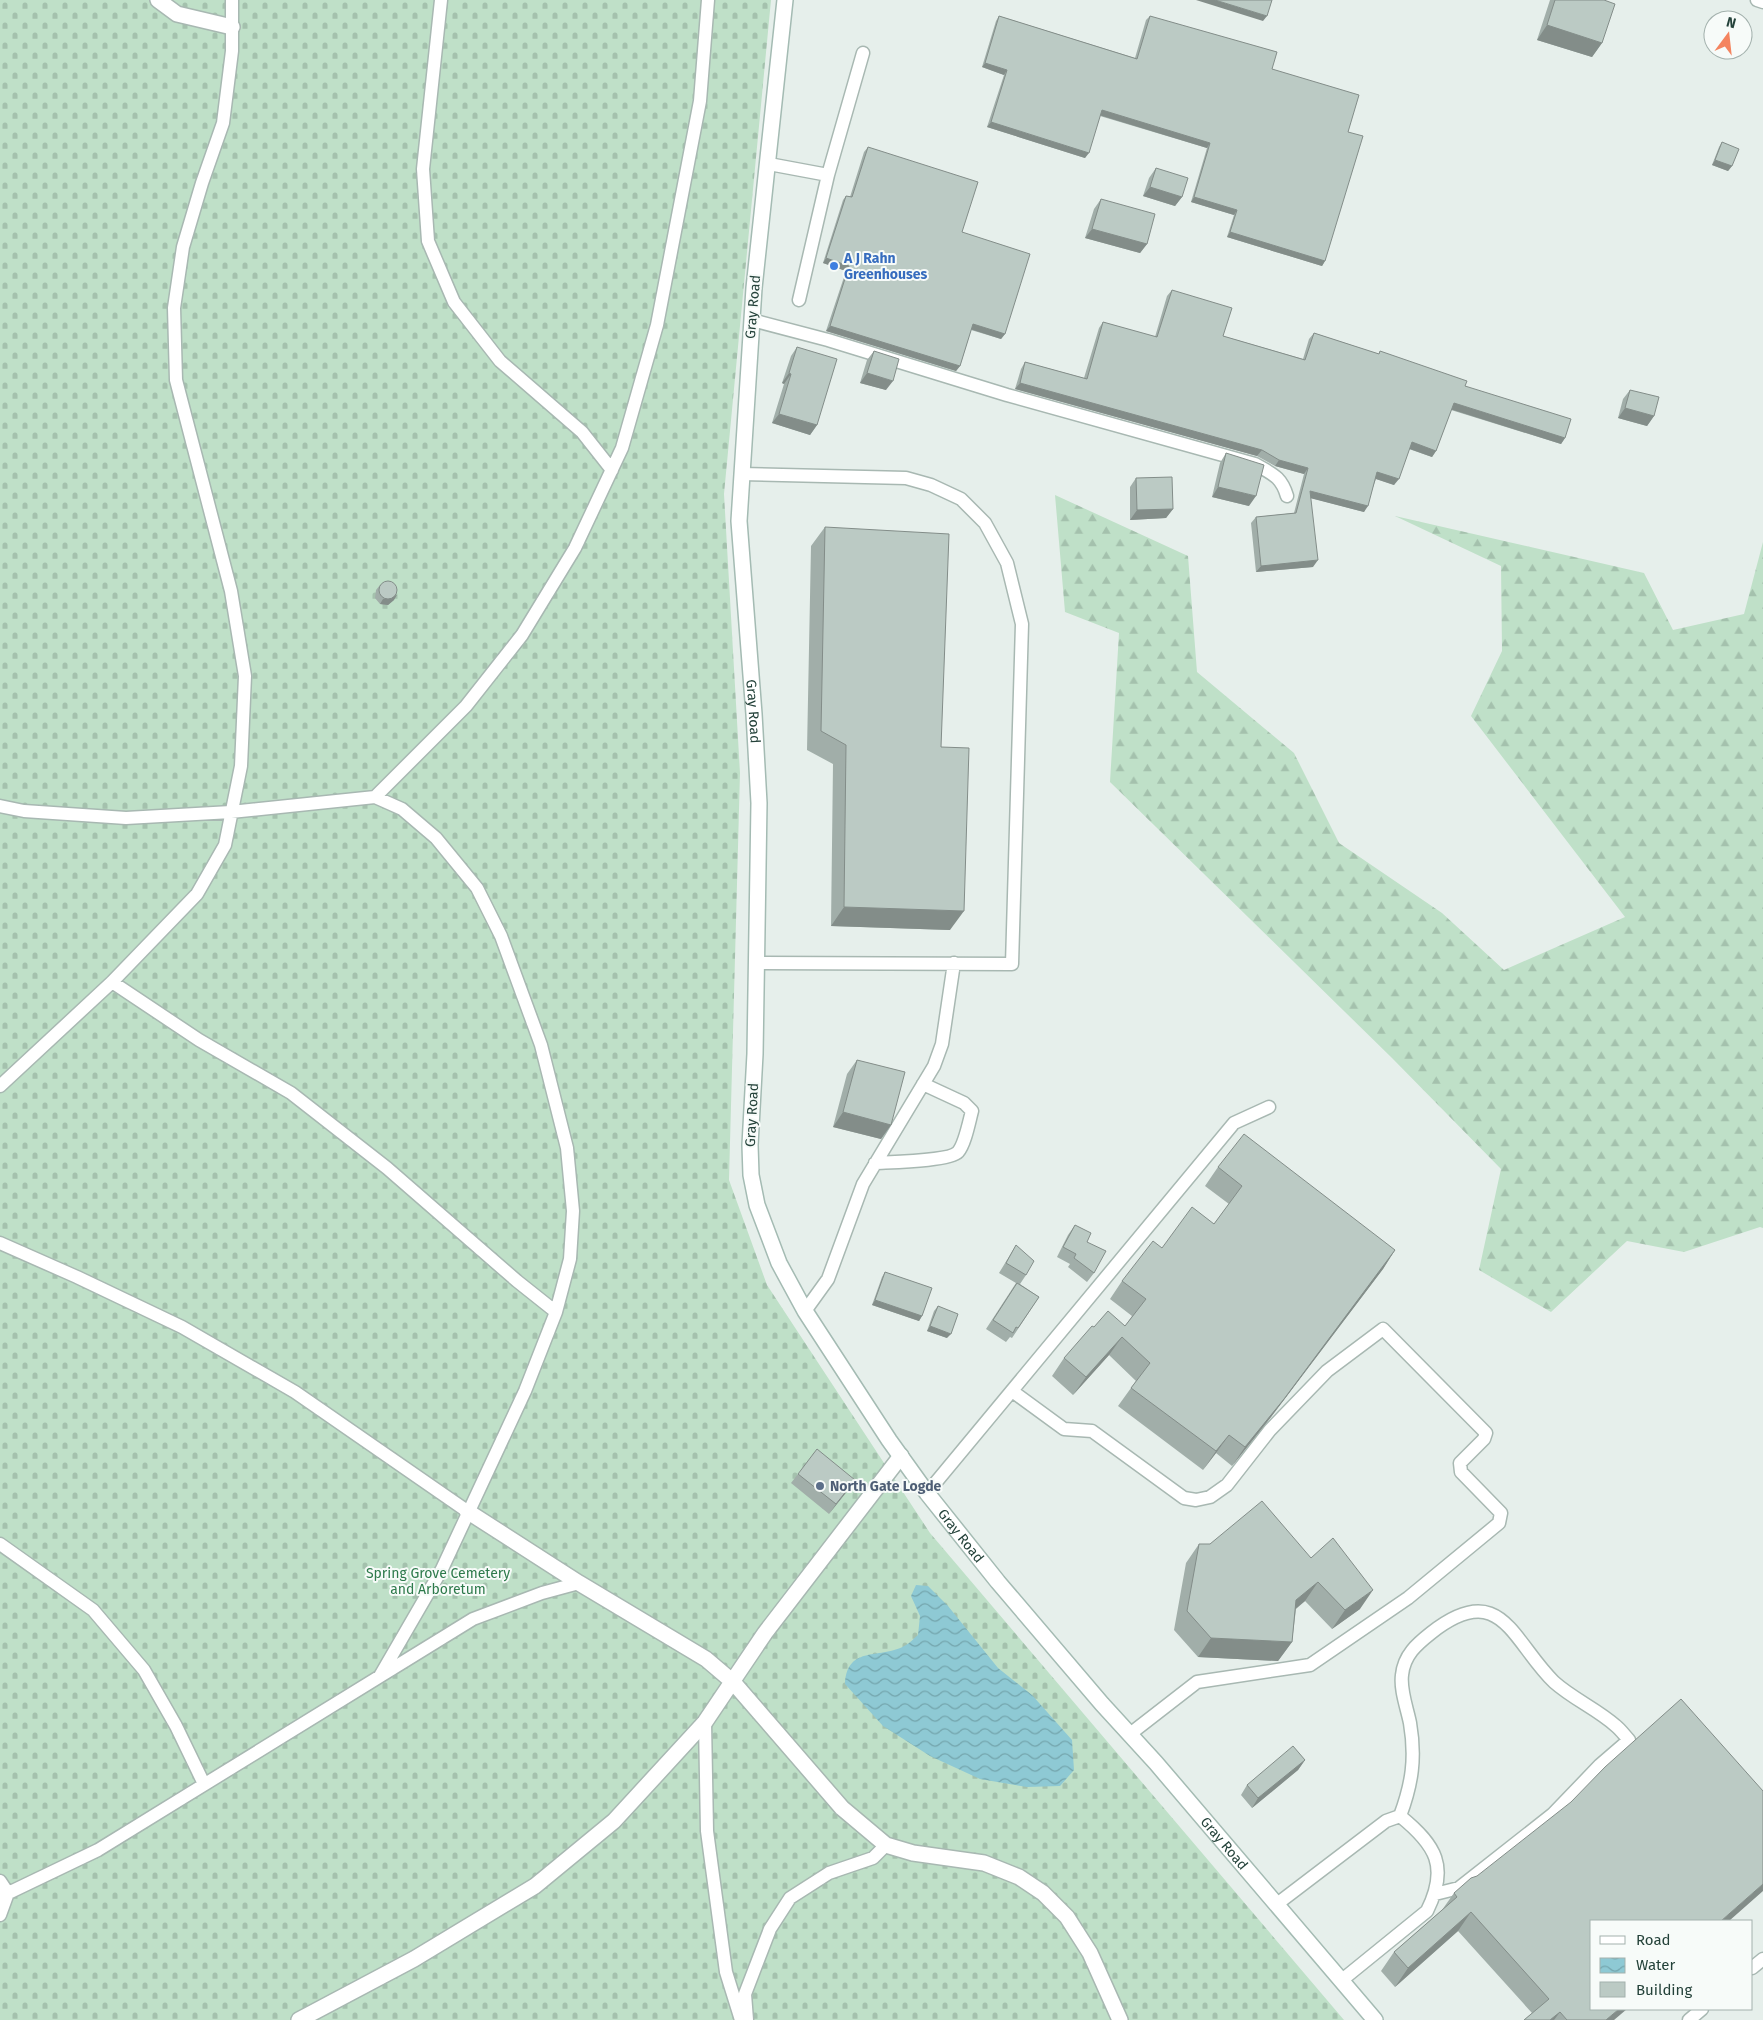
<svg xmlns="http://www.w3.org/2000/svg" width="1763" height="2020" viewBox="0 0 1763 2020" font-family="'Fira Sans',sans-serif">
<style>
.forest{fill:url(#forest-firs)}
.cemetery{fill:url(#cemetery-stones)}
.water{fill:url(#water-waves)}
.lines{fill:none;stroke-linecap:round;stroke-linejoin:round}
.lane-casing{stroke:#a8b8b2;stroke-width:15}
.street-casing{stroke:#a8b8b2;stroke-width:18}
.secondary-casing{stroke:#a4bbb3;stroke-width:18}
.lane{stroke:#fff;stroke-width:12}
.street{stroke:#fff;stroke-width:15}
.secondary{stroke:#fff;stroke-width:15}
.wall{fill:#a1aea9}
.shaded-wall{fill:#838d89}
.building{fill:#bbcac4;stroke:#838d89}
.shop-dot{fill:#3f7fe0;stroke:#f7fbf9;stroke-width:2}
.service-dot{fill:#5c6f8a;stroke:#f7fbf9;stroke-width:2}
.labels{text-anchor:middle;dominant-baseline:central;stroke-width:4;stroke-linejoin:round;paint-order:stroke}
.shop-label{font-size:14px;font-weight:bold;fill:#366cbe;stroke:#f7fbf9;text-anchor:start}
.street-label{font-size:14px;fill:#24423a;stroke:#f7fbf9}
.service-label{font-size:14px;font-weight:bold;fill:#4e5e75;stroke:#f7fbf9;text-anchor:start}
.park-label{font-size:14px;fill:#2d7a4b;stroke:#f7fbf9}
</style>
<defs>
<pattern id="forest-firs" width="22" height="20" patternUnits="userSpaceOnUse" patternTransform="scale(1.25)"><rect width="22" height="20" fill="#bfe0c8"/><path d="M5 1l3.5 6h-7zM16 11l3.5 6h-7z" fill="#a4c1ad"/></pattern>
<pattern id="cemetery-stones" width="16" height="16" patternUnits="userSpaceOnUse" patternTransform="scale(1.25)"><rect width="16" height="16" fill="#bfe0c8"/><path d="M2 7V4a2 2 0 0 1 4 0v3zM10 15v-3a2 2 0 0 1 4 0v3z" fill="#a4c1ad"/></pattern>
<pattern id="water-waves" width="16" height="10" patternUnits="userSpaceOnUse" patternTransform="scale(1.25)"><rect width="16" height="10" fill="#8ec9d4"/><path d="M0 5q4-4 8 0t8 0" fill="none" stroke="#74a5ad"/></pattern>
</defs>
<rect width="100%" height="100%" fill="#e6efeb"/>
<path class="forest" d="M1055,495L1188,556L1197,672L1294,753L1339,843L1442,913L1504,970L1625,917L1471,716L1502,651L1501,566L1395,516L1644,573L1673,630L1744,614L1763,542V1228L1760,1227L1684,1252L1627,1241L1551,1312L1479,1270L1501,1169L1392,1058L1110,782L1119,633L1065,612Z"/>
<path class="cemetery" d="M0,0H771L724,494L740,773L729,1180L767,1285L930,1533L1344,2020H0Z"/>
<path class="water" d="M916,1585L928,1586L948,1606L998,1668L1032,1695L1072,1740L1074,1770L1060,1786L1027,1787L980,1779L930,1756L883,1726L845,1684C847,1644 882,1660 906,1645C910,1643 914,1638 918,1635L920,1616L911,1596Z"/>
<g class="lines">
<g class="lane-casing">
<path id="lane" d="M441,0L423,169L428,241L454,302L500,361L582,432L612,470
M1757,0L1763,2
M769,164L828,175L863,53
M799,300L828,175
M752,320L828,340L1007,395L1255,464C1272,474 1281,476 1287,496
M741,474L906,478L931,485L961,499L985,523L1007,563L1022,624L1012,964L757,963
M375,797L466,706L522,635L575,548L622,448L657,325L700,101L708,0
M0,806L24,811L126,818L231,812L375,797L402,809L436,838L477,888L501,936L541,1045L567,1148L573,1211L570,1259L556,1312L525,1391L442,1569L380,1676
M112,982L199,1040L291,1093L387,1168L517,1281L556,1312
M0,1086L112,982L197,894L225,845L241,766L245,676L231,591L176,380L174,308L183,247L202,183L223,123L232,51V0
M875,1163C890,1162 950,1161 958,1152C965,1144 969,1122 972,1111L964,1103L923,1084
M0,1243L77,1277L182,1327L295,1392L467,1511
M805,1311L828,1279L863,1184L934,1066L942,1044L954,963
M1012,1391L1064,1429L1092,1431L1184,1498L1196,1500L1210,1497L1227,1485L1270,1430L1327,1371L1383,1329L1486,1433L1484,1439L1460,1463L1461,1472L1501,1513L1499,1523L1408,1598L1310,1665L1197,1682L1130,1734
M927,1493L1234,1123L1269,1107
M0,1544L93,1610L144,1670L176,1726L204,1784
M705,1722L707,1831L726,1972L741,2020
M1400,1816C1412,1784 1416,1758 1410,1723C1407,1708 1400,1690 1402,1675C1404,1655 1417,1644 1431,1633C1501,1578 1512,1641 1554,1682C1573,1699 1597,1709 1616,1726C1621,1730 1625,1736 1629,1740L1600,1765L1553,1814L1459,1888L1435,1894
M0,1881L8,1893L0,1915
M0,1897L98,1850L473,1619L542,1593L579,1583
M1277,1904L1386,1821L1400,1816C1436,1845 1449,1867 1427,1911L1342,1980
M1752,1968L1763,1959
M747,2020L745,1994L770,1929L790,1898L829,1873L873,1858L886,1845
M1689,2020L1702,2009"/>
</g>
<g class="street-casing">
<path id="street" d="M158,0L177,14L232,27
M467,1511L579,1583L706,1659L733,1682L842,1808L886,1845L913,1853L984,1863L1019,1877L1043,1893L1067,1917L1090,1953L1120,2020
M299,2020L414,1959L535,1886L614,1821L705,1722L765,1633L901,1456"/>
</g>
<g class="secondary-casing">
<g id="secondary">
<path id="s1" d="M785,0L754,288L739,521L754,714L759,803L755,1054L750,1145L751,1175L757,1205L779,1263L805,1311L889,1440L927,1493L998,1582L1102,1704L1156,1763L1375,2020"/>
</g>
</g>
<use href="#lane" class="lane"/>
<use href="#street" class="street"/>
<use href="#secondary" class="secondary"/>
</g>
<path class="wall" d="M1550,0H1604L1602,43L1592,57L1537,40Z
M999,16L1135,58L1146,20L1150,16L1272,69L1348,132L1325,261L1322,266L1227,237L1234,215L1191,202L1207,148L1100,116L1085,158L987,127L1004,75L982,67L996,21Z
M1722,142L1732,166L1728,171L1712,165L1719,147Z
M868,147L962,232L1005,334L1001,339L971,330L960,366L956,371L826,331L846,271L823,263L843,200L846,196L850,197L864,152Z
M1156,168L1182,197L1175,206L1143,196L1149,178Z
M1101,199L1147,244L1140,253L1085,238L1094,209Z
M1172,290L1223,336L1303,359L1309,339L1314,333L1379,354L1380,351L1465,386L1565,438L1561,444L1451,410L1436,451L1432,457L1409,449L1394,485L1376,479L1364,512L1311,498L1313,567L1256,572L1251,523L1256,517L1294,513L1304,474L1275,466L1257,456L1015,389L1021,369L1025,362L1084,378L1099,328L1103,322L1155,337L1167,296Z
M797,347L817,425L810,435L772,423L784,384L782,383L791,356Z
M874,351L886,390L860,383L867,360Z
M1630,390L1654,416L1647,426L1618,418L1623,399Z
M1226,453L1249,506L1212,497L1220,463Z
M1136,478L1173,509L1166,518L1130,520V487Z
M825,527L941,747L950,930L831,926L833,764L807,750L811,546Z
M380,585L394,600L388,605L380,604L375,598L376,590Z
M857,1060L891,1125L881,1139L833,1127L847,1074Z
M1218,1167L1395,1250L1383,1269L1271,1417L1232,1466L1216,1453L1203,1470L1118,1406L1136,1381L1109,1355L1073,1395L1052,1376L1064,1358L1094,1327L1125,1326L1132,1316L1110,1299L1122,1281L1162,1248L1214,1224L1229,1204L1205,1186Z
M1075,1225L1087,1242L1094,1273L1087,1282L1068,1267L1070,1264L1057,1257L1068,1235Z
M1016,1245L1026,1275L1020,1284L1039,1297L1012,1338L1010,1337L1006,1342L986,1329L1016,1283L999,1273L1010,1255Z
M885,1272L922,1316L919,1321L872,1305L882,1277Z
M938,1306L947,1338L927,1331L934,1311Z
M798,1474L855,1480L829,1514L791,1483Z
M1199,1544L1311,1558L1360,1609L1332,1629L1305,1601L1296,1609L1292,1642L1278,1661L1198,1657L1174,1630L1186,1563Z
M1305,1760L1298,1770L1252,1808L1241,1795L1247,1785Z
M1454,1893L1592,1921L1614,2020H1524L1532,2013L1458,1931L1395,1987L1381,1971L1394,1952L1442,1910Z"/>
<path class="shaded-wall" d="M1196,0H1215L1267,16L1263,21Z
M1547,25L1602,43L1592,57L1537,40Z
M985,63L1007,70L1004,75L982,67Z
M1102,110L1210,143L1207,148L1099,115Z
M991,122L1089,153L1085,158L987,127Z
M1715,160L1732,166L1728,171L1712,165Z
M1150,187L1182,197L1175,206L1143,196Z
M1194,197L1237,210L1234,215L1191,202Z
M1092,229L1147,244L1140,253L1085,238Z
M1230,232L1325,261L1322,266L1227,237Z
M826,258L849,266L846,271L823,263Z
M973,324L1005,334L1001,339L970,329Z
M830,326L960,366L956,371L826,331Z
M789,373L791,374L784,384L782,383Z
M867,373L893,381L886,390L860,383Z
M1020,383L1262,450L1257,456L1015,389Z
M1454,403L1565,438L1561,444L1450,409Z
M1625,408L1654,416L1647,426L1618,418Z
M779,414L817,425L810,435L772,423Z
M1412,442L1436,451L1432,457L1407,448Z
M1279,460L1308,468L1304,474L1275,466Z
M1377,472L1399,479L1394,485L1373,478Z
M1218,487L1256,496L1249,506L1212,497Z
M1310,491L1368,506L1364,512L1306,497Z
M1173,509L1166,518L1130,520L1137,510Z
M1318,560L1313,567L1256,572L1261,566Z
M397,595L394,600L388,605L380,604L383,599Z
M844,907L964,911L950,930L831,926Z
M843,1112L891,1125L881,1139L833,1127Z
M1395,1250L1383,1269L1271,1417L1232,1466L1245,1447Z
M875,1300L922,1316L919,1321L872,1305Z
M930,1326L951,1334L947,1338L927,1331Z
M1122,1337L1109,1355L1073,1395L1086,1377Z
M1229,1435L1216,1453L1203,1470L1216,1451Z
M855,1480L849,1489L829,1514L836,1504Z
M1318,1582L1305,1601L1283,1619L1296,1600Z
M1373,1590L1360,1609L1332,1629L1345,1610Z
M1211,1638L1292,1642L1278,1661L1198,1657Z
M1305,1760L1298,1770L1252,1808L1258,1798Z
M1763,1884V1891L1729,1921H1721Z
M1471,1912L1458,1931L1395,1987L1408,1968Z
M1619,2009H1627L1614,2020H1606Z
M1560,2012L1554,2020H1550Z"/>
<path class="building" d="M1215,0H1272L1267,16Z
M1555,0H1604L1615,4L1602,43L1547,25Z
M999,16L1137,59L1150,16L1277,52L1272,69L1359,95L1348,132L1363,136L1325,261L1230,232L1237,210L1194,197L1210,143L1102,110L1089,153L991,122L1007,70L985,63Z
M1722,142L1739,149L1732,166L1715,160Z
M868,147L978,182L962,232L1030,254L1005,334L973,324L960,366L830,326L849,266L826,258L846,196L852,197Z
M1156,168L1188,178L1182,197L1150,187Z
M1101,199L1155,214L1147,244L1092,229Z
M1172,290L1232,308L1223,336L1305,360L1314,333L1379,354L1380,351L1467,381L1465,386L1571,419L1565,438L1454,403L1436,451L1412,442L1399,479L1377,472L1368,506L1310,491L1318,560L1261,566L1256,517L1296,513L1308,468L1279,460L1262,450L1020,383L1025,362L1087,379L1103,322L1157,337Z
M797,347L837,359L817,425L779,414L791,374L789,373Z
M874,351L899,359L893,381L867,373Z
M1630,390L1659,397L1654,416L1625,408Z
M1226,453L1264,465L1256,496L1218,487Z
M1172,477L1173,509L1137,510L1136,478Z
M825,527L949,534L941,747L969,748L964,911L844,907L846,745L821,731Z
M379 590a9 9 0 1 1 18 0a9 9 0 1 1-18 0Z
M857,1060L905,1072L891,1125L843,1112Z
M1244,1134L1395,1250L1284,1399L1245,1447L1229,1435L1216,1451L1131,1388L1150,1363L1122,1337L1086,1377L1064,1358L1092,1326L1094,1327L1108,1311L1125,1326L1146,1299L1122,1281L1153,1241L1162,1248L1192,1207L1214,1224L1242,1186L1218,1167Z
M1075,1225L1091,1233L1087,1242L1106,1251L1094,1273L1074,1258L1076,1254L1063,1247Z
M1016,1245L1034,1261L1026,1275L1006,1263Z
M885,1272L932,1288L922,1316L875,1300Z
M1017,1283L1039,1297L1018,1328L1016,1327L1013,1333L993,1320Z
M938,1306L958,1314L951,1334L930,1326Z
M817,1449L855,1480L836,1504L798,1474Z
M1262,1501L1311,1558L1333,1538L1373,1590L1345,1610L1318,1582L1296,1600L1292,1642L1211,1638L1187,1611L1199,1544H1210Z
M1681,1699L1763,1791V1884L1721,1921H1592V2009H1619L1606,2020H1567L1560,2012L1550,2020H1524L1549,1999L1471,1912L1408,1968L1394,1952L1457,1897L1454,1893L1471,1878L1477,1876L1571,1802L1605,1767Z
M1293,1746L1305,1760L1258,1798L1247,1785Z"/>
<circle class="shop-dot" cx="834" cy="266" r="5"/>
<circle class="service-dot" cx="820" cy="1486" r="5"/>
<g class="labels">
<g class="shop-label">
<text x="844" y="258">A J Rahn<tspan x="844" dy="16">Greenhouses</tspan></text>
</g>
<g class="street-label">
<text transform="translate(753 307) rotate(-85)">Gray Road</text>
<text stroke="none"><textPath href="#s1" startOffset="714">Gray Road</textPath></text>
<text transform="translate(752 1115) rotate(-87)">Gray Road</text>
<text stroke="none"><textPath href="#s1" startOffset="1599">Gray Road</textPath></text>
<text stroke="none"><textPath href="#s1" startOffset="2004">Gray Road</textPath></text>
</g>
<g class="service-label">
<text x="830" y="1486">North Gate Logde</text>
</g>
<g class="park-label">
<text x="438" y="1573">Spring Grove Cemetery<tspan x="438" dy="16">and Arboretum</tspan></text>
</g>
</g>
<rect x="1590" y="1920" width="162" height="90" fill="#f7fbf9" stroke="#a3b1ad"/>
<rect x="1600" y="1936" width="25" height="8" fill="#ffffff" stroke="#a3b1ad"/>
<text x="1636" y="1945" font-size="15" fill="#24423a">Road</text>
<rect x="1600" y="1958" width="25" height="15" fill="url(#water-waves)" stroke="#a3b1ad"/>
<text x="1636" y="1970" font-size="15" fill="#24423a">Water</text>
<rect x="1600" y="1982" width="25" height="15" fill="#bbcac4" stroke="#a3b1ad"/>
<text x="1636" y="1995" font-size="15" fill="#24423a">Building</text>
<g transform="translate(1728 35) rotate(15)"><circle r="24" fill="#f7fbf9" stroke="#a3b1ad"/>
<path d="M0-4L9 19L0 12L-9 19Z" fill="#f4845f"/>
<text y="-8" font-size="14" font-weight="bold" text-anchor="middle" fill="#24423a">N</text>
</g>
</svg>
